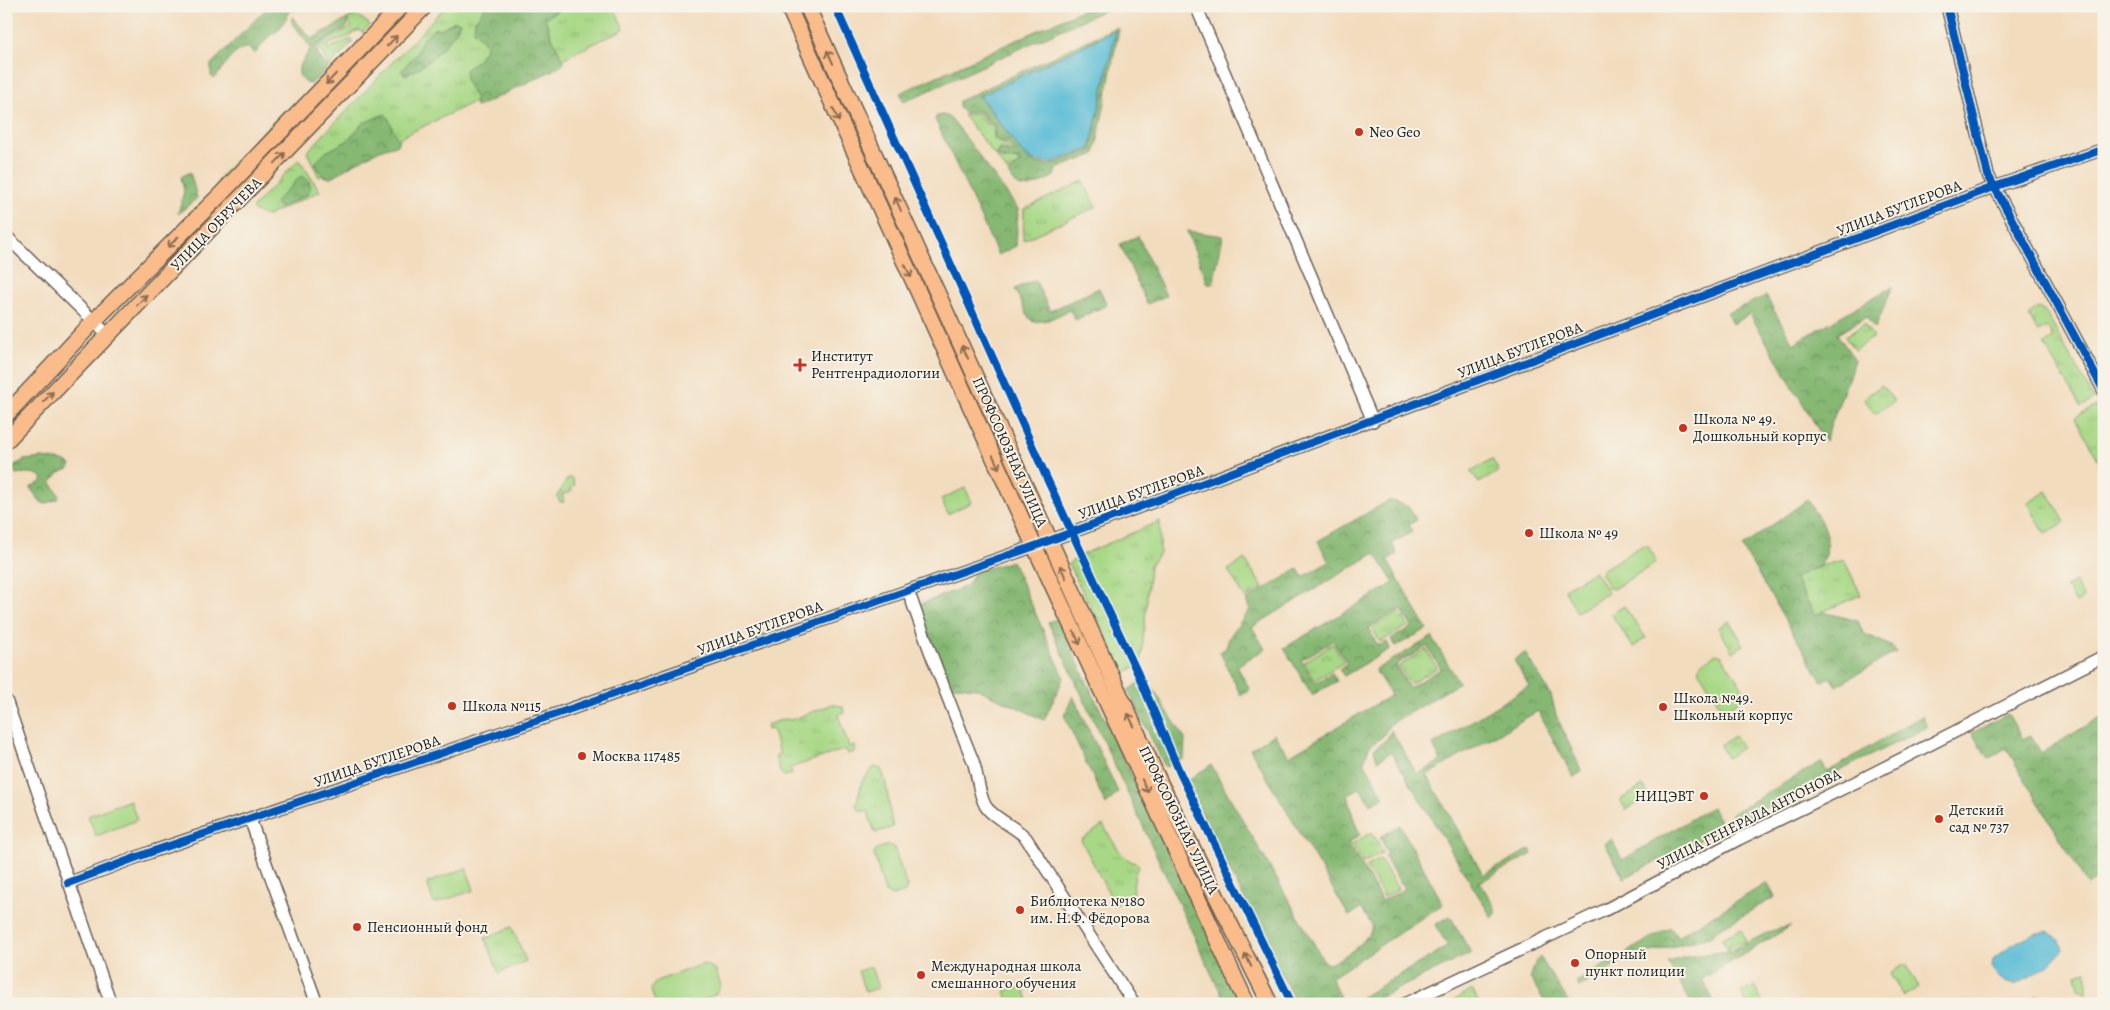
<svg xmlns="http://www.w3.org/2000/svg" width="2110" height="1010" viewBox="0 0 2110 1010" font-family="Alegreya,serif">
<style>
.grass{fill:url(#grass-tufts);stroke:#627a51}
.forest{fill:url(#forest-crowns);stroke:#516a48;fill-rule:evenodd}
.pitch{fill:#a8d886;stroke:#627a51}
.water{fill:#57bbd5;stroke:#3a6c78}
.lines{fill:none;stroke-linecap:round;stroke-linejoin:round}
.minor-casing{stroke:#675f55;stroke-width:14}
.major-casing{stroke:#675f55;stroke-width:18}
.minor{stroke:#fff;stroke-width:11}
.major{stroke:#f9bc8a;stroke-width:15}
.cycleway-casing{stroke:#f7f3e8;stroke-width:11}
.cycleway{stroke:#0057b8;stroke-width:8}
.oneway{stroke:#8a6c53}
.poi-dot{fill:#c8321e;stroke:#f7f3e8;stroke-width:2}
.labels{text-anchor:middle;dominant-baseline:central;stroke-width:4;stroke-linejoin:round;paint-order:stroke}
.poi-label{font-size:15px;fill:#1c1c1c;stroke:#f7f3e8;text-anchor:start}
.street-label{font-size:15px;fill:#1c1c1c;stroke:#f7f3e8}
</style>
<defs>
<pattern id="grass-tufts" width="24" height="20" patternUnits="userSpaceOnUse" patternTransform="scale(1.25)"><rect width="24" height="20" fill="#a8d886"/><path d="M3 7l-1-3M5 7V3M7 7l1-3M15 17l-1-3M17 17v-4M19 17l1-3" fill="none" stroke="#90b973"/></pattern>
<pattern id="forest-crowns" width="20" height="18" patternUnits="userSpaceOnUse" patternTransform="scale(1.25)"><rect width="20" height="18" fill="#86b873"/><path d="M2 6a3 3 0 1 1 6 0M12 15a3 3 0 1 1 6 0" fill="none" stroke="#6d955e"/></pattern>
</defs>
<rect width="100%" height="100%" fill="#f7f3e8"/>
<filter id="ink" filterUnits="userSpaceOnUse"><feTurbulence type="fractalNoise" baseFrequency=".02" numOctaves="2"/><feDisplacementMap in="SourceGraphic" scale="10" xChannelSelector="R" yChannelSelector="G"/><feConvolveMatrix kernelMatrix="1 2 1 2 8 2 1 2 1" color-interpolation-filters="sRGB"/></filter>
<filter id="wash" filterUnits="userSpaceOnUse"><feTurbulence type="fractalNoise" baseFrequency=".0096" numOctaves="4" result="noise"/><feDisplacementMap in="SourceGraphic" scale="20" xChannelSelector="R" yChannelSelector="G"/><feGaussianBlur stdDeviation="1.12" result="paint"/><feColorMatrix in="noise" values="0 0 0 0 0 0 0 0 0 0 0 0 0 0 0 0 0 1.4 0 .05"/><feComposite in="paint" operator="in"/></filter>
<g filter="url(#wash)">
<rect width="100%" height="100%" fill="#f2dcbe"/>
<path class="grass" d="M446,6H613L624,29L319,177L307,152Z
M356,14L370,25L362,33L359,30L352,33V35L327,45L328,49L351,39L353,42L329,67L318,45L352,27L347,19Z
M290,109L257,142L252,153L223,183L219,184L218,181L220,177L282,113Z
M980,113L984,123L994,126L993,138L1013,149L1011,152L1001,148L998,150L996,154C1002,163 1010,158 1018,160V165L1008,172L963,115Z
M299,159L320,191L267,216L254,211L252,208Z
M1083,181L1096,207L1023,240L1024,209Z
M2039,308L2046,313L2094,399L2081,407L2044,344L2053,338L2047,327L2038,332L2029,316L2032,311Z
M1864,324L1873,337L1854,350L1845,337Z
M1882,385L1894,401L1875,414L1864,398Z
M2096,406L2104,421V470L2075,418Z
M1492,459L1499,471L1479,483L1471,471Z
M568,478H572L575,486L571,488L572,491L562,495L564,502H560L557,496Z
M2047,491L2065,522L2045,534L2028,503Z
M1160,521V553L1150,565L1141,662L1121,677L1116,654L1068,564L1084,554Z
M1245,559L1263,588L1245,598L1228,570Z
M1844,560L1861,595L1815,615L1794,577L1820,566Z
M2075,582L2084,598L2076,603L2066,587Z
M1624,606L1646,638L1633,647L1611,614Z
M1400,612L1408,626L1380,642L1372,628Z
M1729,621L1744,645L1733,652L1718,628Z
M1333,644L1344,662L1315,680L1304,662Z
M1426,649L1437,668L1410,684L1399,666Z
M833,704L843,707L844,712L838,715L849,747L855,746L854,752L848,754L846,749L790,768L792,774L784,776L780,772L775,756L780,754L772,729L767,730L766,725L784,719L791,720Z
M1735,736L1742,748L1727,758L1720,745Z
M874,767L881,769C889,787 888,808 893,827L875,833L868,811H861L856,805L862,781Z
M1643,786L1649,796L1626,810L1620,800Z
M1103,825C1112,839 1121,860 1138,864L1139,867L1135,873L1132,896L1115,905L1081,840Z
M1372,832L1383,852L1363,863L1352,844Z
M512,927L526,961L499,973L485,938Z
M1741,929L1746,941L1727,949L1722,938Z
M1906,964L1919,987L1904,996L1890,973Z
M2087,971V993L2079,987L2076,974Z"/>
<path class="forest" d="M269,6H288L291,10L279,30L269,36L255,54L247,47C234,50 223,67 215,78L211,76V64Z
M486,6H565L545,18L552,38L564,61L561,66L477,107L474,105L476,99L466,81L465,70L477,61L486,48L485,43L474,31L475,21Z
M1091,6H1113L904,102L900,93Z
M292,17L312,39L347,19L348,26L346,28L316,45L318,55L328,68L311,84L306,83L299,75V67L311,48L292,22Z
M455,21L460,22C455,39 422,71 404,75L401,71L416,54L423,39L435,28L440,29Z
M1114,28H1118V34L1095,154L1056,169L1054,176C1047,180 1027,191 1019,186C1015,184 1011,178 1008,174L1020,164L1019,159L1006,160L997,155L998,151L1002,150L1012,154L1014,148C1008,142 1000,143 994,137L996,125L985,121L983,114L979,111L964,113L959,108V101ZM1116,30L1091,150L1050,165L1035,163L1024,155L979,96Z
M385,114C393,122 391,132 399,139L397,145C376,148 349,168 330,178L323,176L315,163L326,152L347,141L363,123Z
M942,115L947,116L955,123L1018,209L1016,246L998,255L935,119L937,116Z
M190,172L197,198L178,214L184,191L181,177Z
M301,176L308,180L311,187L308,194L280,208L275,202Z
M1187,231L1223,236L1213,284H1208Z
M1138,236L1166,296L1147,304L1120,244Z
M1035,280L1050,311L1099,288L1107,305L1075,320L1070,310L1048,320L1033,322L1027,315L1015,289Z
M1893,286L1875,328L1866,317L1837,334L1855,360L1825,441L1750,314L1732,324L1727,313L1766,296L1793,344Z
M42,458L63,461L71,465L69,469L59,473L51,483L59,495L58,499L45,504L41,502L30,488L41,482L43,478C35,471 25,473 16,474L13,471V466L24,460Z
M1390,500L1409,507L1416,520L1409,525L1412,532L1392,543L1397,554L1387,560L1427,629L1396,646L1391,639L1412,627L1401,609L1368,628L1378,646L1387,642L1390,649L1344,676L1339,669L1347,663L1333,641L1301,660L1315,683L1332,673L1337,681L1312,695L1284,648L1394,583L1375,553L1252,627L1265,649L1237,666L1250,690L1241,696L1220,652L1226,648C1230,631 1240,624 1250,610L1246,600L1298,569L1303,577L1329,562L1318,541Z
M1807,500L1824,526L1827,535L1826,555L1820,566L1794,578L1815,615L1823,612L1858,621L1863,633L1893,647L1896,652L1836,686L1830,677L1822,681L1821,680L1742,547Z
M1012,561L1064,677L1044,720L976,688L946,685L918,605L967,586L975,572Z
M1057,619L1241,1004H1227L1212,975L1048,622Z
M1432,637L1459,683L1389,725L1383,736L1369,747L1364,762L1384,797L1370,804L1360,788L1348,794L1353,817L1360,835L1348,842L1382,901L1404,889L1384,856L1388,853L1380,837L1400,825L1443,904L1331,978L1343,1004H1296L1186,781L1211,765L1325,963L1330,964C1348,954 1363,946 1373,927L1361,908L1349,916L1250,749L1274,734L1289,756L1391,695L1375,670L1395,658L1402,661L1396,665L1409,688L1441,669L1427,646L1404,660L1397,657Z
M1525,653L1551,695L1556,715L1582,772L1573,777L1538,711L1427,775L1483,875L1530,849L1532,854L1480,882L1495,908V915L1492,918L1391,752L1377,761L1374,749L1387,739L1391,730L1417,774L1441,761L1433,745L1529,686L1514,660Z
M1147,679L1185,739L1184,759L1165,767L1128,690Z
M1073,696L1118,792L1106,805L1064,715Z
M2008,714L2022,739L2031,735L2041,753L2104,715V876L2088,885L2006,748L1988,759L1972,733Z
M1922,716L1927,727L1736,823L1731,814L1821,762L1827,772Z
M1712,807L1724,828L1624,878L1605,844L1612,839L1622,860Z
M1767,883L1775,897L1719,929L1710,937L1631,957L1579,987L1576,982L1670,927L1677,937Z
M1450,916L1471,953L1367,1004H1350L1448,946L1435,925Z
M1791,926L1702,979L1716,1004H1692L1668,962L1690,956L1730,951L1771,931Z
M1540,957L1570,1004H1546L1530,978L1536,961Z
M2037,995L2061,1004H2022Z"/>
<path class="pitch" d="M965,488L972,502L948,514L941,499Z
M1643,545L1648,546L1656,560L1654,564L1613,589L1609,588L1601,574L1602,570Z
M1595,571L1608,593L1577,612L1564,589Z
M1716,654L1722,656L1745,692L1744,698L1728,708L1720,705L1699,671L1701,663Z
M130,800L137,820L96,836L88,816Z
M890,845L894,847L907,887L905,892L892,896L885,892L874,854L877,849Z
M1380,859L1398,889L1384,897L1366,867Z
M466,868L474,890L434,904L427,883Z
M704,964L715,969L721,986C713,1006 674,1004 656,1004L651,990L656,981Z
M871,967L878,988L865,992L858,971Z
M1023,985L1029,1004H1009L1005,991Z
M1754,986L1764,1004H1747L1741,993Z
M1472,990L1479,1003L1448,1004Z"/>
<path class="water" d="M1116,30L1090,149L1050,163L1034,161L1023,154L980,96Z
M2047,931C2056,935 2060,940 2063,950L2047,966L2017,984C2005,985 1998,978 1992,968L1993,960C2008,946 2026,934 2047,931Z"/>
</g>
<g filter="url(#ink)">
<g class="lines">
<g class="minor-casing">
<path id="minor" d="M1196,6L1373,421
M1947,6L1988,175L2104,391
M6,236L108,335
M908,590C928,648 950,704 973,761C978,775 978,792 985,805C991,817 1016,827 1026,838L1134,1004
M6,700L111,1004
M250,819L317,1004
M68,883L151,852L562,712L1035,546L1994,187L2104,149
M1405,1004L1605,910L1739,839L1858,781L2104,656"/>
</g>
<g class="major-casing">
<path id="major" d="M788,6L1025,526L1247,1004
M807,6L1160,783L1270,1004
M6,415L94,321L220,195L401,6
M6,441L425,6"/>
</g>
<use href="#minor" class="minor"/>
<use href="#major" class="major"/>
<g class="cycleway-casing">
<path id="cycleway" d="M835,6L1048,481L1138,674L1180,773L1292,1004
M1947,6L1988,175L2104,391
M68,883L151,852L562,712L1035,546L1994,187L2104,149"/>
</g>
<use href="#cycleway" class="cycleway"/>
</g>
<defs><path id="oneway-shaft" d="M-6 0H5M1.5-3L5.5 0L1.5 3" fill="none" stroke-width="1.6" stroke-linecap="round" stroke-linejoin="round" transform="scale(1.25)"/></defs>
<g class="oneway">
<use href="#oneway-shaft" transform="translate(392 41) rotate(-46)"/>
<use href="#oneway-shaft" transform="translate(830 57) rotate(-115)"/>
<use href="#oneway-shaft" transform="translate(331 79) rotate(133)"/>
<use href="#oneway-shaft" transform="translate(836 115) rotate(66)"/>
<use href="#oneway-shaft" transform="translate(280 158) rotate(-46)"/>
<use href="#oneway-shaft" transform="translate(898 204) rotate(-114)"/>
<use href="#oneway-shaft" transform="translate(173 242) rotate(135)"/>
<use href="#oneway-shaft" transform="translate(908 271) rotate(65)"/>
<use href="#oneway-shaft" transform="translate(142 300) rotate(-46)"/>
<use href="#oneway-shaft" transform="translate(965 352) rotate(-115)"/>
<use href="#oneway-shaft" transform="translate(48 397) rotate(-46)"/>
<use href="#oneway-shaft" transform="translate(996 462) rotate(65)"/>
<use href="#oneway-shaft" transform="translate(1063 572) rotate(-115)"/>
<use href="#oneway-shaft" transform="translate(1077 638) rotate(65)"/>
<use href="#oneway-shaft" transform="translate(1131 720) rotate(-115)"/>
<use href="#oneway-shaft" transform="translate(1145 786) rotate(65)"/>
<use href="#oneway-shaft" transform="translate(1248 960) rotate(-116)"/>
</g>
</g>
<g class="poi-dot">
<circle cx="1359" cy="132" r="5"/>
<path d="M797.5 357.5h5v5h5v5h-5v5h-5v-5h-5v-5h5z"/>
<circle cx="1683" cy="428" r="5"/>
<circle cx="1529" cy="533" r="5"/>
<circle cx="452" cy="706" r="5"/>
<circle cx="1663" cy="707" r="5"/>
<circle cx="582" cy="756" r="5"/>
<circle cx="1704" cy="796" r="5"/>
<circle cx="1939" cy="819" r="5"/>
<circle cx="1020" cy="910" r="5"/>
<circle cx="357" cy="927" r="5"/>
<circle cx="1575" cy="963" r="5"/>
<circle cx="921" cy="975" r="5"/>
</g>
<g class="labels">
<g class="poi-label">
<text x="1369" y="132">Neo Geo</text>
<text x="811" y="356">Институт<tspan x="811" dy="17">Рентгенрадиологии</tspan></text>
<text x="1693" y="419">Школа № 49.<tspan x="1693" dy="17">Дошкольный корпус</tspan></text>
<text x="1539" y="533">Школа № 49</text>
<text x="1673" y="698">Школа №49.<tspan x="1673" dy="17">Школьный корпус</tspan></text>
<text x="462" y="706">Школа №115</text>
<text x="592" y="756">Москва 117485</text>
<text x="1694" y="796" text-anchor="end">НИЦЭВТ</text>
<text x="1949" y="810">Детский<tspan x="1949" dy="17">сад № 737</tspan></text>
<text x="1030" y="901">Библиотека №180<tspan x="1030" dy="17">им. Н.Ф. Фёдорова</tspan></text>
<text x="367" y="927">Пенсионный фонд</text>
<text x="1585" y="954">Опорный<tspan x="1585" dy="17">пункт полиции</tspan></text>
<text x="931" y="966">Международная школа<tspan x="931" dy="17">смешанного обучения</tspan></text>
</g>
<g class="street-label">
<text transform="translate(1899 208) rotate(-21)">УЛИЦА БУТЛЕРОВА</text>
<text transform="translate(216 224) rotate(-46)">УЛИЦА ОБРУЧЕВА</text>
<text transform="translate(1520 350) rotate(-21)">УЛИЦА БУТЛЕРОВА</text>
<text transform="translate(1010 452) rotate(66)">ПРОФСОЮЗНАЯ УЛИЦА</text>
<text transform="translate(1141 492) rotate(-20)">УЛИЦА БУТЛЕРОВА</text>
<text transform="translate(760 628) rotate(-20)">УЛИЦА БУТЛЕРОВА</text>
<text transform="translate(377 761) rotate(-19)">УЛИЦА БУТЛЕРОВА</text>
<text transform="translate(1749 819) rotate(-27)">УЛИЦА ГЕНЕРАЛА АНТОНОВА</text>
<text transform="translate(1179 820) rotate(64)">ПРОФСОЮЗНАЯ УЛИЦА</text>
</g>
</g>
<rect width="2110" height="1010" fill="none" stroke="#f7f3e8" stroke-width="25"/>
</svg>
